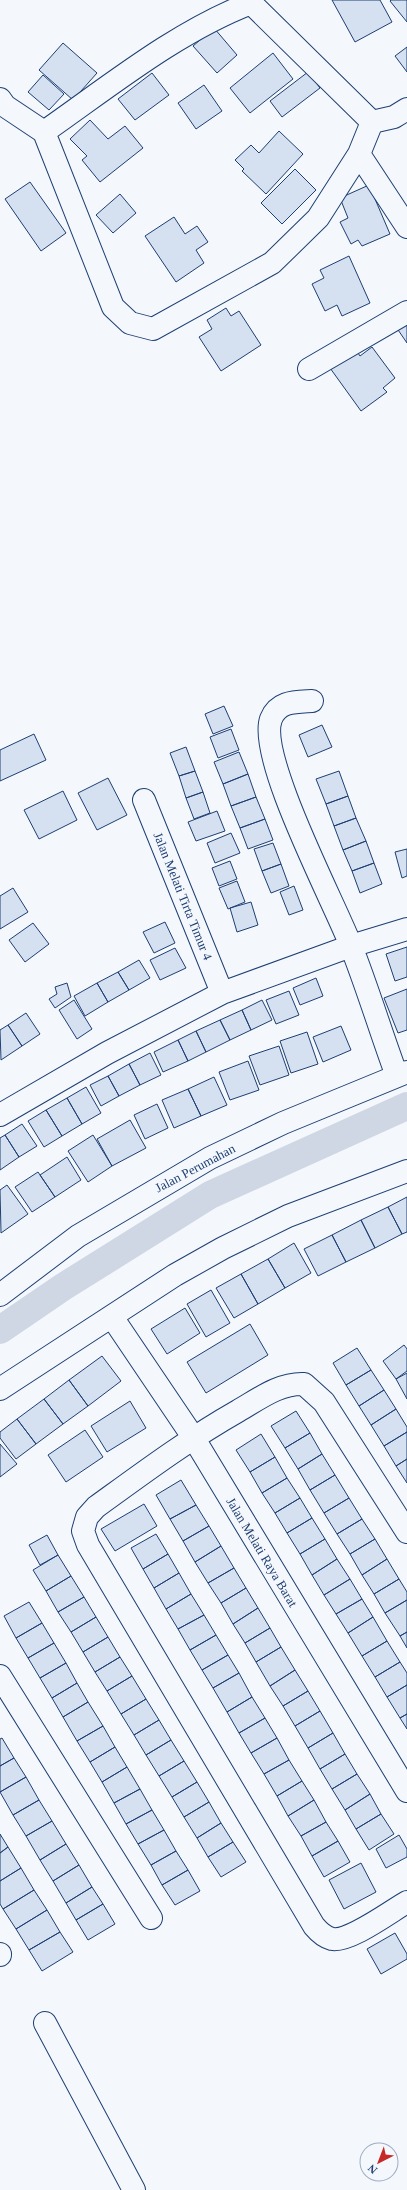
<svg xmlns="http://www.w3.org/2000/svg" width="407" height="2190" viewBox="0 0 407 2190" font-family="'Times New Roman',serif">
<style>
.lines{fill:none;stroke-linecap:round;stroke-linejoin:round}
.canal{stroke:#cfd7e4;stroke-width:28}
.building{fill:#d5e0f0;stroke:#1d3f73}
.street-casing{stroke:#1d3f73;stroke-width:24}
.street{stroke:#f4f7fb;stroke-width:22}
.labels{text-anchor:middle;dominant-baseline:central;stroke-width:3;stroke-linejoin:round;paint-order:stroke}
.street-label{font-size:13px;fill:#1d3f73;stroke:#f4f7fb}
</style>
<rect width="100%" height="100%" fill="#f4f7fb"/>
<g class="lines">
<path class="canal" d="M0,1330L63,1287L210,1195L407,1106"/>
</g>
<path class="building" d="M332,0H380L392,22L355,42Z
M391,0H407V22L390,1Z
M214,28L237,55L217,73L193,46Z
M63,43L97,73L73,100L39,70Z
M407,47V72L395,56Z
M273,53L293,79L250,113L230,88Z
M308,72L320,88L282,117L270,101Z
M152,73L169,95L135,120L118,99Z
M43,75L64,94L49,110L28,92Z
M204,85L222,111L196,129L178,103Z
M90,120L108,139L125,126L143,148L100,182L82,160L87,156L70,139Z
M279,131L303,154L266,194L242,171L244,169L235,160L251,145L259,153Z
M295,169L316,190L282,224L261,203Z
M30,182L66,233L41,251L5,199Z
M369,185L390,234L362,246L358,240L351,244L340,222L348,218L340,198Z
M120,194L136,213L113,233L96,215Z
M174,217L185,234L197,226L208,242L196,250L204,263L176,282L145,236Z
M349,256L370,303L342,316L337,305L325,311L312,284L324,278L320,270Z
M226,308L231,316L239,311L261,345L221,371L199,337L212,329L207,320Z
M407,315V343L394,324Z
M372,347L395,378L383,388L387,392L361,411L330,368L356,350L360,356Z
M224,706L233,726L213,734L205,714Z
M322,725L332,747L308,757L299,735Z
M231,729L239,750L218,758L210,737Z
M34,734L46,760L0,781V750Z
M186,747L195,771L179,776L170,753Z
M239,752L248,774L223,784L214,762Z
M195,771L203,792L186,798L179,776Z
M339,771L348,796L326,804L316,779Z
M248,774L256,797L231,806L223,784Z
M108,778L127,815L97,830L78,793Z
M63,791L77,820L39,839L24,810Z
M203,792L210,813L194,819L186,798Z
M348,796L356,818L334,826L326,804Z
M256,797L265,819L240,828L231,806Z
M217,811L225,831L196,841L188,822Z
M356,818L366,841L343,850L334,826Z
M265,819L273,840L248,849L240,828Z
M231,833L240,853L215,863L207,843Z
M366,841L374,863L352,871L343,850Z
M273,843L281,864L262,871L254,849Z
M407,849V876L402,878L395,852Z
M230,861L237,879L219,886L212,868Z
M374,863L382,884L360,893L352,871Z
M281,864L289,886L271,893L262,871Z
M237,881L245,902L228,909L219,888Z
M294,886L303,910L289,915L280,892Z
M13,888L28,912L0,929V896Z
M251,902L258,925L237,932L230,908Z
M165,922L175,943L154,953L143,932Z
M33,923L49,944L25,962L9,940Z
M407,947V977L395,981L386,954Z
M175,948L186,968L160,980L150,960Z
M139,960L150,978L129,990L118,972Z
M118,972L129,990L108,1002L97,983Z
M316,978L323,996L300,1005L293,988Z
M67,983L71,997L55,1008L49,999L57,994L55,987Z
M97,983L108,1002L85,1016L74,996Z
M407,989V1030L398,1033L384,998Z
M289,991L299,1015L276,1024L266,1000Z
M74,1000L92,1029L77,1039L59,1010Z
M262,1000L272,1020L251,1030L242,1010Z
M242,1010L251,1030L230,1040L220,1020Z
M26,1013L40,1034L22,1046L8,1025Z
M220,1020L230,1040L206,1052L196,1031Z
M8,1025L22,1046L1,1060L0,1030Z
M341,1026L351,1050L323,1062L313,1037Z
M196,1031L206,1052L188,1061L178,1040Z
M307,1032L318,1064L291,1073L280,1041Z
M178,1040L188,1061L163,1072L154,1052Z
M279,1046L289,1075L260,1085L249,1056Z
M150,1053L161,1075L140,1085L129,1064Z
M248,1061L259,1090L230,1100L219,1072Z
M129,1064L140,1085L119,1096L108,1076Z
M108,1076L119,1096L101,1106L90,1085Z
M214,1077L227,1105L201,1116L188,1089Z
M86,1087L101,1113L82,1124L67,1098Z
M188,1089L201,1116L174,1128L162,1100Z
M67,1098L82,1124L62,1136L46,1110Z
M157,1104L168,1128L145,1139L134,1115Z
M46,1110L62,1136L44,1147L28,1121Z
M130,1120L146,1148L112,1166L97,1139Z
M22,1124L37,1146L19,1157L5,1135Z
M5,1135L19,1157L0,1170V1138Z
M93,1135L112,1166L88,1182L68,1151Z
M67,1157L81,1180L55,1197L40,1175Z
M38,1172L55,1197L32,1212L15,1187Z
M7,1185L28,1214L1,1233L0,1190Z
M407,1197V1232L402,1234L388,1207Z
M388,1207L402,1234L375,1248L361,1220Z
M361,1220L375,1248L346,1262L332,1235Z
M332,1235L346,1262L318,1276L304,1249Z
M294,1243L311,1273L285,1288L268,1259Z
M268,1259L285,1288L258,1304L241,1274Z
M241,1274L258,1304L234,1318L216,1288Z
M211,1290L230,1323L206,1337L187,1304Z
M185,1308L200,1333L167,1354L151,1329Z
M250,1324L268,1355L206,1393L187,1362Z
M404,1345L407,1349V1371L396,1379L383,1361Z
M357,1348L371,1370L346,1385L333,1363Z
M102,1356L121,1381L88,1406L69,1380Z
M371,1370L384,1390L359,1406L346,1385Z
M407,1373V1399L396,1379Z
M69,1380L88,1406L63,1424L44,1399Z
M384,1390L396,1409L371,1425L359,1406Z
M44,1399L63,1424L36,1444L17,1419Z
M130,1401L146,1428L107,1452L91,1426Z
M396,1409L407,1427V1432L384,1446L371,1425Z
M296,1411L310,1433L285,1448L271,1426Z
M17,1419L36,1444L16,1459L0,1438V1432Z
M85,1430L103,1457L66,1482L48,1455Z
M407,1432V1459L396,1466L384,1446Z
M310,1433L322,1454L298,1469L285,1448Z
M261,1434L275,1457L250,1472L236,1450Z
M0,1444L17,1464L0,1477Z
M322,1454L335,1475L310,1490L298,1469Z
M275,1457L287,1478L262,1493L250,1472Z
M407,1459V1483L396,1466Z
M335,1475L349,1498L324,1513L310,1490Z
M287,1478L300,1498L275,1513L262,1493Z
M181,1480L196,1505L170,1519L156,1495Z
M300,1498L312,1518L287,1533L275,1513Z
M349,1498L362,1519L337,1534L324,1513Z
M144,1504L157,1526L115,1551L101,1529Z
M196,1505L209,1526L183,1541L170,1519Z
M312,1518L325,1539L300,1554L287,1533Z
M362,1519L375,1539L350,1554L337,1534Z
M209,1526L221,1546L195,1562L183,1541Z
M156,1534L168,1554L143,1569L131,1548Z
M47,1535L58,1555L40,1565L29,1545Z
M325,1539L337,1559L312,1575L300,1554Z
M375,1539L387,1559L362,1575L350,1554Z
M221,1546L234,1568L208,1583L195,1562Z
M168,1554L179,1573L154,1588L143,1569Z
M58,1555L71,1576L46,1591L33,1570Z
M337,1559L350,1579L324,1595L312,1575Z
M387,1559L399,1579L374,1594L362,1575Z
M234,1568L246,1588L221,1603L208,1583Z
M179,1573L191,1594L166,1609L154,1588Z
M71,1576L84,1597L58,1612L46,1591Z
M350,1579L362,1599L336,1614L324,1595Z
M399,1579L407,1592V1600L385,1613L374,1594Z
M246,1588L258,1608L233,1624L221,1603Z
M191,1594L204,1615L178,1629L166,1609Z
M84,1597L96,1617L71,1632L58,1612Z
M362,1599L373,1617L348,1633L336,1614Z
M407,1600V1632L400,1636L385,1613Z
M29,1602L42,1623L16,1638L4,1616Z
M258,1608L270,1628L245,1643L233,1624Z
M204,1615L216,1635L190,1650L178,1629Z
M96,1617L108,1637L83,1652L71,1632Z
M373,1617L387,1641L362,1656L348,1633Z
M42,1623L54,1643L28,1658L16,1638Z
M270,1628L281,1647L256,1662L245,1643Z
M407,1632V1648L400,1636Z
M216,1635L228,1655L202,1670L190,1650Z
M108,1637L120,1657L95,1672L83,1652Z
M387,1641L400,1662L375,1677L362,1656Z
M54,1643L66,1663L40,1678L28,1658Z
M281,1647L295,1670L270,1686L256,1662Z
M228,1655L239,1673L213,1688L202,1670Z
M120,1657L132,1676L107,1691L95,1672Z
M400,1662L407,1673V1685L387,1697L375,1677Z
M66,1663L77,1683L52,1698L40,1678Z
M295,1670L308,1691L283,1706L270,1686Z
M239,1673L252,1697L227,1712L213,1688Z
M132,1676L146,1699L121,1714L107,1691Z
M77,1683L88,1702L63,1717L52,1698Z
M407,1685V1714L400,1718L387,1697Z
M308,1691L320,1711L295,1726L283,1706Z
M252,1697L265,1718L239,1733L227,1712Z
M146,1699L159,1720L134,1735L121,1714Z
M88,1702L103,1726L77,1741L63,1717Z
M320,1711L333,1733L308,1748L295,1726Z
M407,1714V1729L400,1718Z
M265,1718L277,1738L251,1753L239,1733Z
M159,1720L171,1740L146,1755L134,1735Z
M103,1726L115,1747L90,1762L77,1741Z
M333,1733L345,1754L320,1769L308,1748Z
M2,1738L14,1758L0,1766V1739Z
M277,1738L289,1760L264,1774L251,1753Z
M171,1740L184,1761L159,1776L146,1755Z
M115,1747L127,1767L102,1782L90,1762Z
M345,1754L357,1774L332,1789L320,1769Z
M14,1758L26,1777L0,1792V1766Z
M289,1760L302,1781L277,1796L264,1774Z
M184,1761L197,1782L172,1797L159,1776Z
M127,1767L140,1789L114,1803L102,1782Z
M357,1774L370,1794L345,1810L332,1789Z
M26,1777L39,1800L13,1815L0,1792Z
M302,1781L314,1800L288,1816L277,1796Z
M197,1782L209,1802L184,1817L172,1797Z
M140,1789L152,1810L126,1824L114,1803Z
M370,1794L381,1814L356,1829L345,1810Z
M39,1800L52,1821L26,1836L13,1815Z
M314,1800L326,1822L301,1836L288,1816Z
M209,1802L221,1823L197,1838L184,1817Z
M152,1810L164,1830L138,1844L126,1824Z
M381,1814L394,1834L369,1850L356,1829Z
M52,1821L66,1844L40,1860L26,1836Z
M326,1822L338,1841L312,1856L301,1836Z
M221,1823L233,1842L208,1857L197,1838Z
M164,1830L176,1851L151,1865L138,1844Z
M0,1834L8,1847L0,1853Z
M399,1835L407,1849V1857L386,1868L376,1849Z
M338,1841L350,1862L324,1877L312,1856Z
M233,1842L246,1862L221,1877L208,1857Z
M66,1844L79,1865L53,1881L40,1860Z
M8,1847L21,1868L0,1881V1853Z
M176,1851L188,1870L162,1885L151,1865Z
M361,1863L376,1892L344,1909L329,1880Z
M79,1865L92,1887L66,1903L53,1881Z
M21,1868L34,1890L3,1909L0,1904V1881Z
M188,1870L200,1891L175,1905L162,1885Z
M92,1887L103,1904L76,1920L66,1903Z
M34,1890L47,1910L16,1929L3,1909Z
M103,1904L115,1924L88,1940L76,1920Z
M47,1910L60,1932L29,1950L16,1929Z
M60,1932L73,1952L42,1971L29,1950Z
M395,1933L407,1954V1959L381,1974L367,1949Z"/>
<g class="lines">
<g class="street-casing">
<path id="street" d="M0,99L5,106L44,132C110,86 176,32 251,3L372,122L394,117L407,109
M44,132L113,307L130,323L153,329L272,263L318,218L359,154L372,122
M359,154L407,227
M309,369L407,312
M312,701C295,702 278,701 271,719C257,757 335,904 351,946C368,989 381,1033 397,1076
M144,800L222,993
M0,1115L107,1053L222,993L351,946L407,929
M0,1295L78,1236L210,1158L283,1123L407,1072
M112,1317L193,1437L407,1791
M0,1389L175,1275L223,1248L288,1216L407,1171
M407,1532L324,1402L304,1384C279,1383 259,1399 238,1411C187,1440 143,1473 96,1507L87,1517L83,1531L88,1545L314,1926C319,1932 324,1937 332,1939C350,1942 391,1911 407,1902
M0,1676L151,1918
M0,1954V1955
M45,2023L134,2190"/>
</g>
<use href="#street" class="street"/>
</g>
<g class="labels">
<g class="street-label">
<text transform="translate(183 896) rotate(68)">Jalan Melati Tirta Timur 4</text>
<text transform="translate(195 1168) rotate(-28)">Jalan Perumahan</text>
<text transform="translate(262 1552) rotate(59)">Jalan Melati Raya Barat</text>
</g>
</g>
<g transform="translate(379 2162) rotate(222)"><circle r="19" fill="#f4f7fb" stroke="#9eadc5"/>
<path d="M0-3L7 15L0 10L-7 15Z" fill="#c62828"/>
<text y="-6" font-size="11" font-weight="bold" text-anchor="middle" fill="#1d3f73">N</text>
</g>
</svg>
